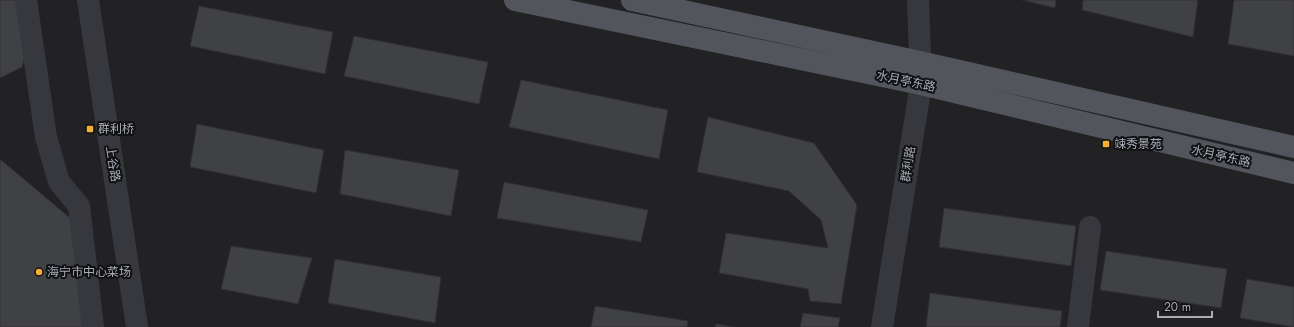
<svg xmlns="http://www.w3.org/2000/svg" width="1294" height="327" viewBox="0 0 1294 327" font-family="Jost,'Noto Sans SC',sans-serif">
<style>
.built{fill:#222225}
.building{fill:#404145;stroke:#303034}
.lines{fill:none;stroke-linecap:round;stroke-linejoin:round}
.minor{stroke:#37383d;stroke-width:22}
.major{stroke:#53555c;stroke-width:22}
.poi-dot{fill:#f2b134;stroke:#111113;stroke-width:1.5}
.labels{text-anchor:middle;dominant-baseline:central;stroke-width:4;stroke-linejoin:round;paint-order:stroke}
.street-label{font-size:12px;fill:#a8adb8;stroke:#111113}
.poi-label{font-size:12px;fill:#a8adb8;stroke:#111113;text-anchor:start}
</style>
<rect width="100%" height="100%" fill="#161618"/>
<path class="built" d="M0,0H1294V327H0Z"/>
<path class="building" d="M0,0H19L26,54L22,67L0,78Z
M1022,0H1056L1055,8Z
M1083,0H1198L1193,37L1082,10Z
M1234,0H1294V56L1228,44Z
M199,6L333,32L325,74L190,46Z
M354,36L488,62L479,104L344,76Z
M521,80L668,110L659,159L509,127Z
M708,117L814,143L857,205L841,304L810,301L808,289L719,273L726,233L828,248L821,220L789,191L697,172Z
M197,124L324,150L316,193L190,167Z
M345,150L459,170L451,216L340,194Z
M0,159L70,218L85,327H0Z
M504,182L648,210L641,242L497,218Z
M944,208L1076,226L1071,266L939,247Z
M231,246L312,258L298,304L221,289Z
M1106,251L1227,269L1221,308L1100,290Z
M335,259L441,277L435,323L328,303Z
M1247,279L1294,287V327L1240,318Z
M930,293L1062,311L1060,327H926Z
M595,306L688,321L687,327H591Z
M803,313L840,318L838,327H800Z
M716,324L734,327H715Z"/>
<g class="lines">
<path class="minor" d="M26,0L46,137L59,182L79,206L93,327
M88,0L137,327
M882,327L921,84L918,0
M1078,327L1090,227"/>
<path class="major" d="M515,0L921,84L1294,173
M632,0L920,62L1294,147"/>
</g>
<g class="poi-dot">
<rect x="86" y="125" width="8" height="8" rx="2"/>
<rect x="1102" y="140" width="8" height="8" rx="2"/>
<circle cx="39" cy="272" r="4"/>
</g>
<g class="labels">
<g class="street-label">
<text transform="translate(906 81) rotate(12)">水月亭东路</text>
<text transform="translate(1221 156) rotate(13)">水月亭东路</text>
<text transform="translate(113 164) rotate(81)">上谷路</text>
<text transform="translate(908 164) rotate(-81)">群利路</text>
</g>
<g class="poi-label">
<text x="98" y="129">群利桥</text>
<text x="1114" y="144">竦秀景苑</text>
<text x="47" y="272">海宁市中心菜场</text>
</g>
</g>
<path d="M1158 311v6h54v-6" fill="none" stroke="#a8adb8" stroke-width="2"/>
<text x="1164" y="311" font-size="12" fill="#a8adb8" stroke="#111113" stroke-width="3" paint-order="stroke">20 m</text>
</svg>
